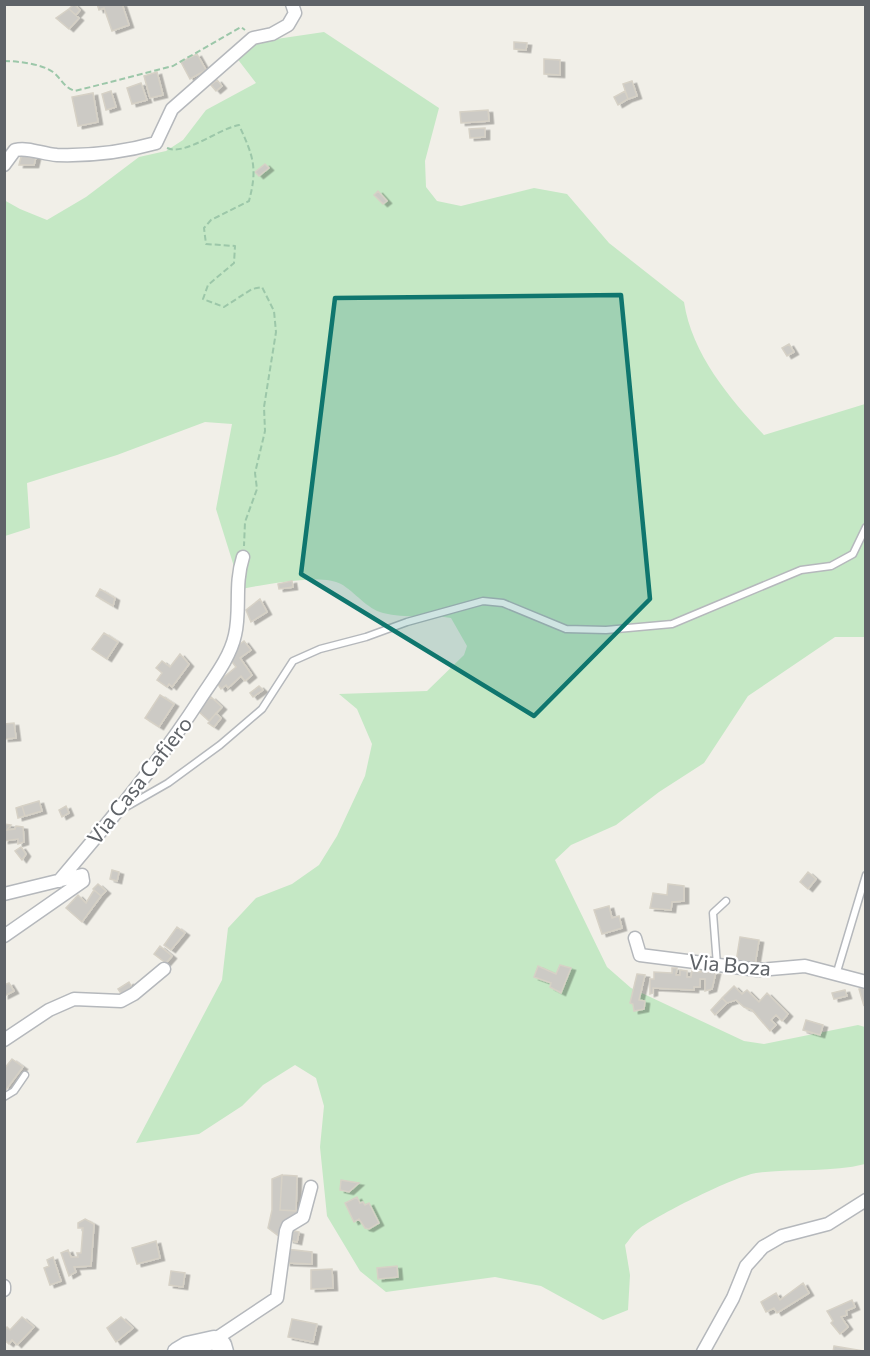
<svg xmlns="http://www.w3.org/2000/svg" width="870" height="1356" viewBox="0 0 870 1356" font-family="Commissioner,sans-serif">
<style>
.green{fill:#c5e8c5}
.building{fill:#cccac5;stroke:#d6d1c6;stroke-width:1.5;filter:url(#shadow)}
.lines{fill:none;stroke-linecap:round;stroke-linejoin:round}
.lane-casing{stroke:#b5b8bc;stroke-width:9}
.street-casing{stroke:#b5b8bc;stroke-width:15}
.secondary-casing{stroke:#b6babf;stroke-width:21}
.path{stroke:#9cc7a9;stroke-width:2;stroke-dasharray:6 3;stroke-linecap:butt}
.lane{stroke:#fff;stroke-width:6}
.street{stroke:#fff;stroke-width:12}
.secondary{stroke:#fff;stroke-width:18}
.marked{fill:#0f766e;fill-opacity:0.2;stroke:#0f766e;stroke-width:4.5;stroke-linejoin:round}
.labels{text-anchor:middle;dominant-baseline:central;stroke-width:4.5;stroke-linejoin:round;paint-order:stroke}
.street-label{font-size:21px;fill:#5f6368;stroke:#fff}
</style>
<defs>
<filter id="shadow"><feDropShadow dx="4.5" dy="2.5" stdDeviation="0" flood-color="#0004"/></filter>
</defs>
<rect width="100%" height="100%" fill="#f1efe8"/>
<path class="green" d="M324,32L439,108L425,161L426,187L437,201L461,206L534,188L567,194L609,243L684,302C692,354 729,398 764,435L865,404V637H835L748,696L704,763L659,792L616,825L571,845L555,860L607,967L631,988L744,1041L764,1044L858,1025L865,1027V1164C830,1173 793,1168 756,1173C733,1177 662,1213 640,1228C634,1232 630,1239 625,1245L630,1275L628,1310L603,1320L541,1286L495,1277L386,1292L360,1271L327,1216L320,1147L324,1106L316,1078L295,1065L263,1085L242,1106L199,1134L136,1143L222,980L228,928L256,898L292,884L319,865L337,836L365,776L372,744L357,709L339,694L427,691L464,655L467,646L451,618C428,614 406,619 383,613C367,609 355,592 341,584C322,573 263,585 241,589L216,509L232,424L205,422L117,455L27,483L30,528L5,536L4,200L20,209L47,220L86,197L139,157L166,151L183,140L206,110L256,83L236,57L256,42Z"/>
<path class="building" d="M74,4L80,10L76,15L69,9Z
M97,4H122L129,25L112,31L104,8L99,10Z
M69,9L79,18L69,29L56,18Z
M514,42L527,43L526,50L514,49Z
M197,54L206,70L190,79L181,62Z
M544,59L560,60V75L544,74Z
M157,72L163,95L150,98L144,76Z
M217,80L222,86L216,91L211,85Z
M632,81L637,96L628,99L623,84Z
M141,83L147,100L132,104L127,88Z
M111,91L116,107L106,110L102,94Z
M625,91L628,99L618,105L614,97Z
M93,93L98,122L78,126L72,97Z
M488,110L489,121L461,123L460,112Z
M485,128V137L470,138L469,129Z
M23,149L37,153L34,165H19Z
M265,164L269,168L259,176L255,172Z
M378,191L387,201L383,204L374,195Z
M789,344L794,352L787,356L782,348Z
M292,581L293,587L279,589L278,584Z
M100,589L115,598L113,606L96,596Z
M260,599L267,612L251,622L246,610Z
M104,633L118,642L107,659L92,649Z
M244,641L251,650L240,658L252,675L245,681L241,676L228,688L226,685L221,689L217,683L236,667L229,658L233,649Z
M180,654L189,664L172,687L169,684L167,687L157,680L162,673L156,668L162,661L170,667Z
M259,686L263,690L253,697L250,693Z
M160,695L174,704L159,727L145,718Z
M211,697L222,707L209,721L198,711Z
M216,713L221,718L214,727L208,723Z
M14,723L16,738L4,739V724Z
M39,801L42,811L25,816L22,806Z
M22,806L25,816L18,818L16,808Z
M66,806L69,813L62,817L59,810Z
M4,824L11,825L7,830L15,829L16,826L23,827L24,842L18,844V839L4,841Z
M21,847L26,854L22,860L15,851Z
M112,870L119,872L117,881L110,879Z
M808,872L816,879L808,889L800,882Z
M98,884L106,891L101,896L93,889Z
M668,884L684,886V901L672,902L671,910L650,908L653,893L667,895Z
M94,890L101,896L82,922L66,908L78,895L86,903Z
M609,906L612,918L619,916L622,928L602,934L594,910Z
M177,927L185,933L171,950L164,945Z
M740,937L759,940L755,965L736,962Z
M160,946L172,956L166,963L154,954Z
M560,965L571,968L561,993L550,987L551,983L534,977L538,966L556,974Z
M707,967L706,972H716L712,989L705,991V979H700V987H694V990L653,988V993L650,994V979H654V972L672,973V968H677L676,975H680V970L687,971V977H691L692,971L701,972V968Z
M637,974L645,975L639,1000L645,1001L644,1009L634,1011L633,1004L630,1003Z
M129,982L133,989L122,995L118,989Z
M9,983L14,991L4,996V985Z
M734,986L742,994L747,990L759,1002L767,993L788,1014L782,1021L776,1015L771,1020L776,1025L770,1031L752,1010L744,1007L736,1000L727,1003L722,998Z
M863,988L866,992L864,1006L859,989Z
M845,990L847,996L834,999L832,993Z
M722,998L727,1003L715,1015L711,1010Z
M806,1020L823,1025L820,1035L803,1030Z
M12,1059L23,1067L5,1091L4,1069Z
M282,1175L280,1210L300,1211V1215L280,1237L268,1228L272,1210V1179Z
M282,1175L297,1176L296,1211L280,1210Z
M341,1180L359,1183L349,1192L340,1190Z
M357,1197L360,1203L363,1202L365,1205L369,1203L379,1223L369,1229L365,1228L359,1219L354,1222L345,1203Z
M85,1219L94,1224L91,1266L74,1267L76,1272L69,1276L61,1253L68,1250L71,1257H78L77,1253H81L83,1228H78V1223Z
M291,1230L299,1232L297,1242L289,1240Z
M156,1241L160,1258L137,1264L132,1248Z
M286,1249L312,1252V1264L286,1263Z
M53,1257L61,1281L50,1285L44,1268L49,1266L47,1260Z
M397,1266L398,1277L378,1279L377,1268Z
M332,1269L333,1288L311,1289V1270Z
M171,1271L185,1273L183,1287L169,1285Z
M803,1283L809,1293L777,1313L774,1308L766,1312L761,1302L776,1293L780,1300Z
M852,1300L855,1307L846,1311L847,1315L841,1317L848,1327L840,1334L831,1323L833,1321L827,1311Z
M22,1317L34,1327L17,1345L12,1340L9,1344L4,1340V1330L7,1327L10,1330Z
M121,1317L133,1328L116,1342L107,1328Z
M292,1319L317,1324L313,1342L288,1337Z
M834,1346L863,1351V1352H833Z"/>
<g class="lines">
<g class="lane-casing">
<path id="lane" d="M126,807L168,783L220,745L262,709L293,661L320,649L366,637L407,622L483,601L503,603L566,629L606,630L672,624L801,570L831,566L853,554L866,527
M717,965L713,913L726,901
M836,975L866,875
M4,1097L14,1091L25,1075"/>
</g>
<g class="street-casing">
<path id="street" d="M4,165L15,150C29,147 42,154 57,155C90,156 124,152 156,143L172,109L253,38L272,34L288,25L295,13L292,4
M59,881C109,822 158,764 200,699C213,679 230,658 235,635C241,610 234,585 243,557
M4,894L82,875L83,881L4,936
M635,938L640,955L758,970L805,966L866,982
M4,1040L49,1010L74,999L121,1001L134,994L164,969
M4,1286V1290
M214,1340L277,1298L286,1231L288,1226L303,1217L311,1187
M703,1352L733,1298L746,1266L763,1247L782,1236L828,1224L866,1200"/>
</g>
<g class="secondary-casing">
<path id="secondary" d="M177,1352L187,1346L214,1340L222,1345L224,1352"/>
</g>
<path class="path" d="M4,61C18,61 42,64 53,72C62,79 63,87 75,91L173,66L241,27L245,30
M167,148C185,156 218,129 239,125C253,156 258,167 249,201L211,220L204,228L206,244L235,246L234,263L208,285L203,299L224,307L252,289L262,287L274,311L276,332L264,407L265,431L255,473L257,489L245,522L244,546"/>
<use href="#lane" class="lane"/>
<use href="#street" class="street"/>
<use href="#secondary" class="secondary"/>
</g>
<path class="marked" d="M621,295L650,599L534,716L301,574L335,298Z"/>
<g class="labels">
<g class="street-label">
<text transform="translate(139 780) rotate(-52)">Via Casa Cafiero</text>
<text transform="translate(730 964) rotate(5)">Via Boza</text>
</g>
</g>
<rect width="870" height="1356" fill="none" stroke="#5f6368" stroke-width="12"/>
</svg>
